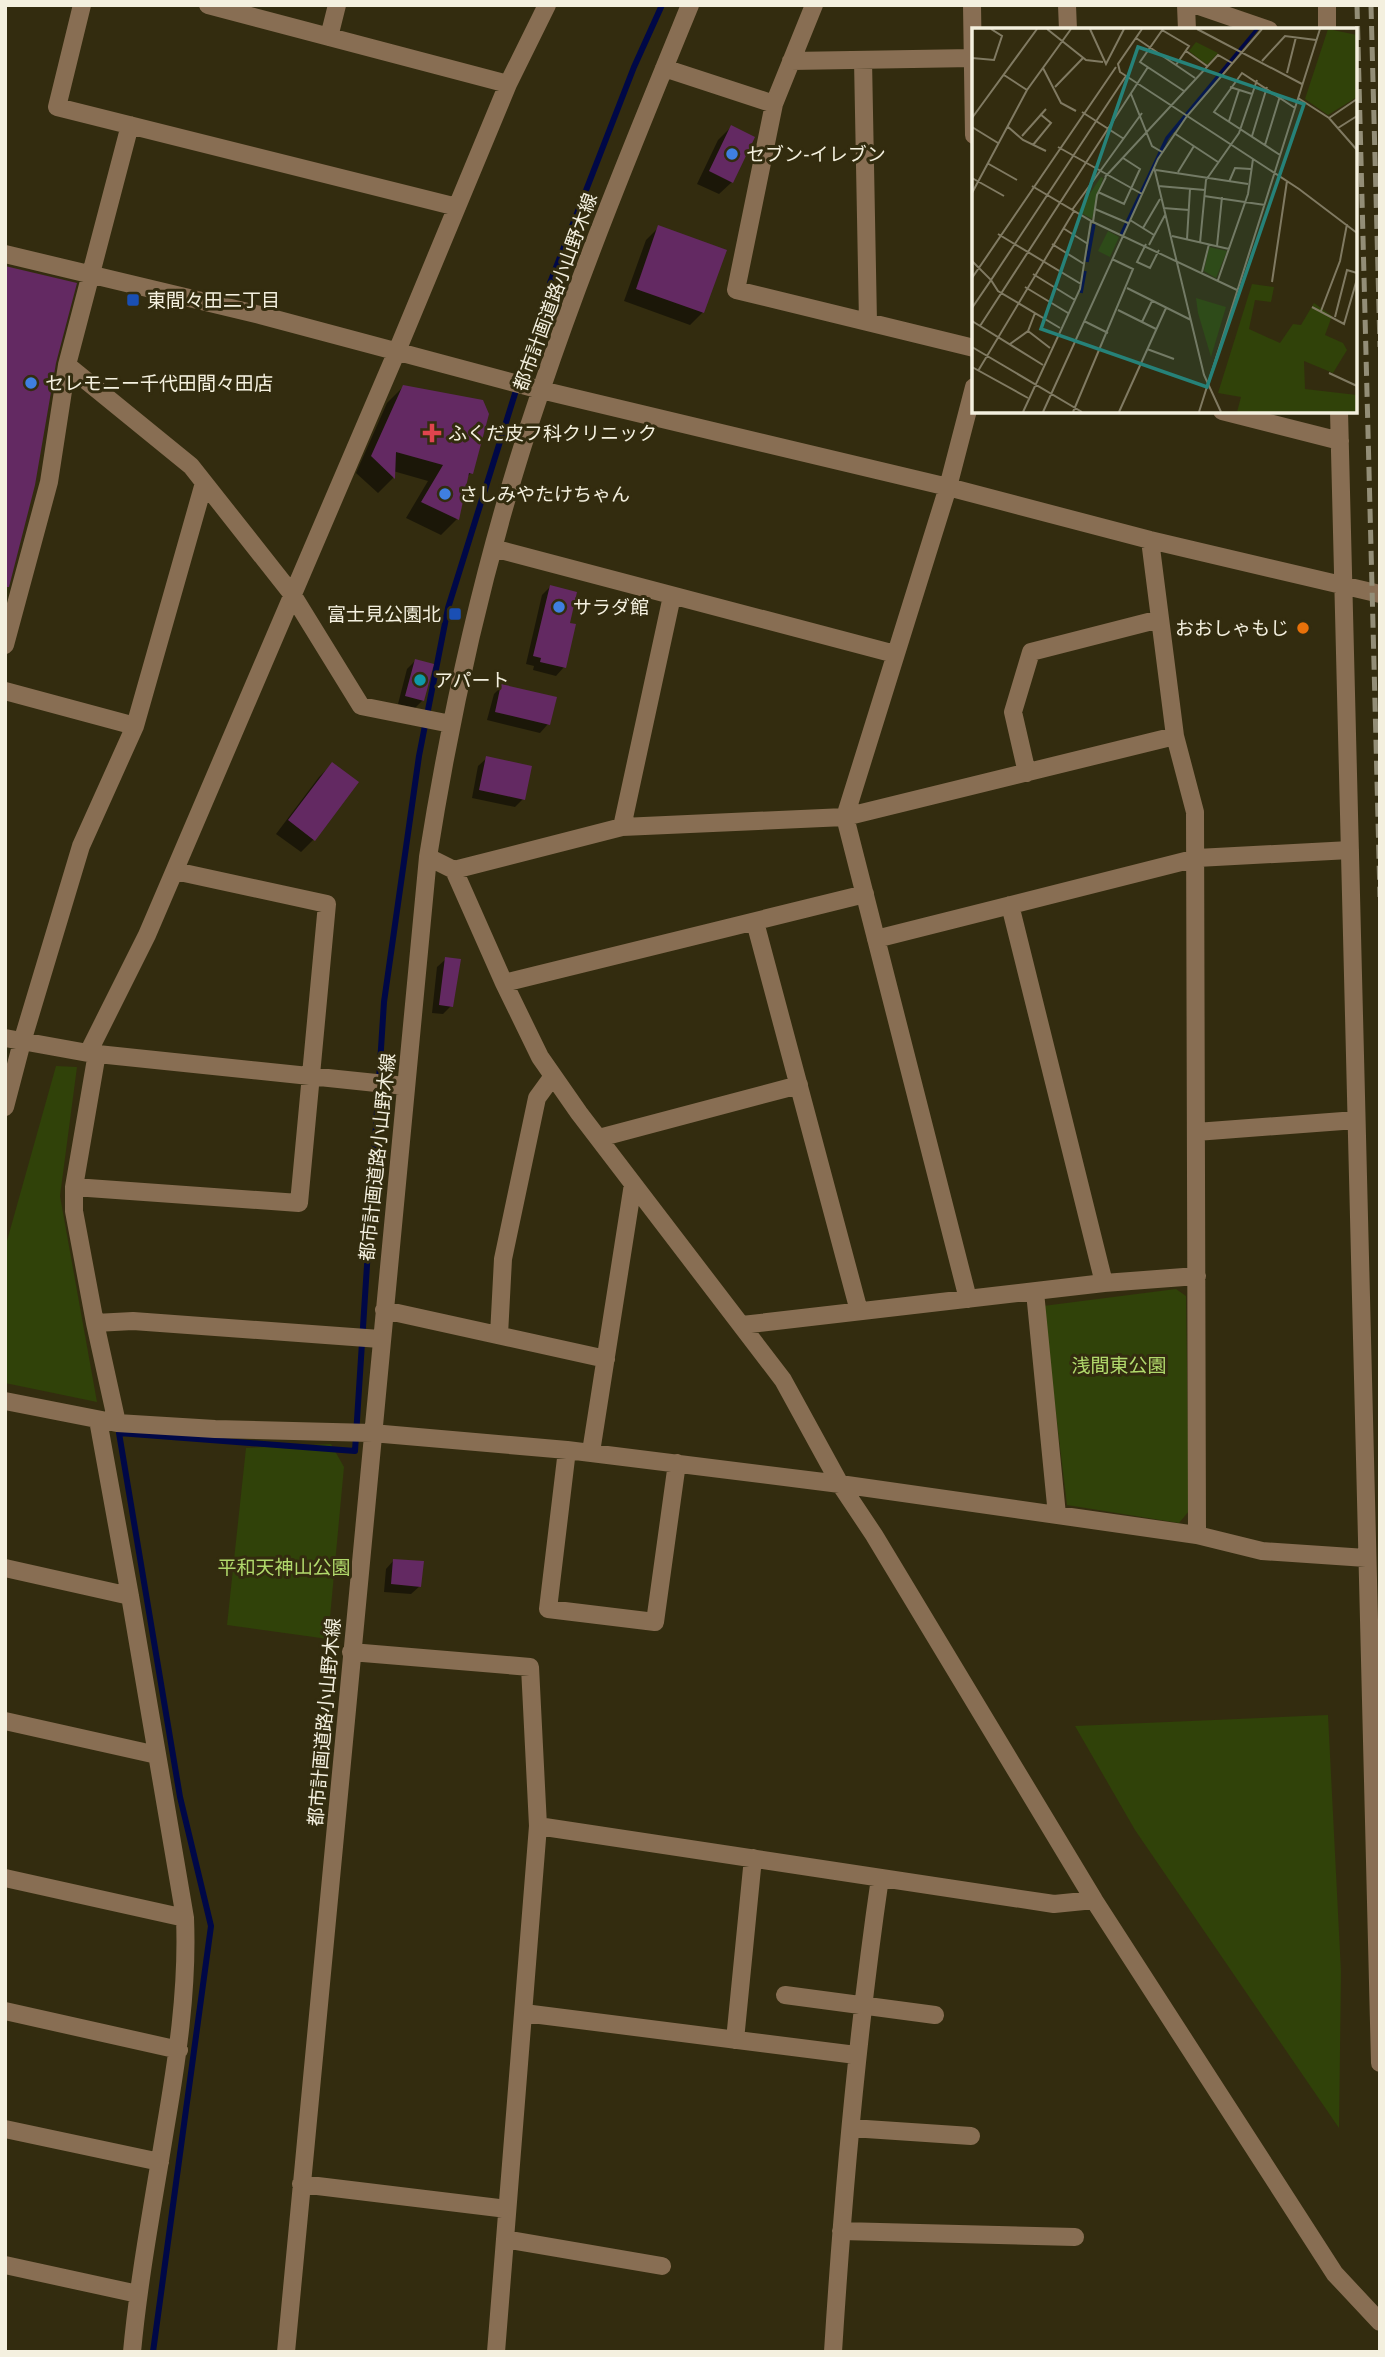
<svg xmlns="http://www.w3.org/2000/svg" width="1385" height="2357" viewBox="0 0 1385 2357" font-family="'PT Sans','Noto Sans JP',sans-serif">
<style>
.green{fill:#304209}
.shadow{fill:#0007}
.lines{fill:none;stroke-linecap:round;stroke-linejoin:round}
.stream{stroke:#000847;stroke-width:6}
.building{fill:#632962}
.minor{stroke:#886e53;stroke-width:18}
.rail{stroke:#938e77;stroke-width:5;stroke-dasharray:14 7;stroke-linecap:butt}
.shop-dot{fill:#3f7fe0;stroke:#332c0f;stroke-width:2.5}
.transit-dot{fill:#1a4fb4;stroke:#332c0f;stroke-width:2.5}
.health-dot{fill:#e0444e;stroke:#332c0f;stroke-width:2.5}
.food-dot{fill:#e8710a;stroke:#332c0f;stroke-width:2.5}
.culture-dot{fill:#0f9aa8;stroke:#332c0f;stroke-width:2.5}
.labels{text-anchor:middle;dominant-baseline:central;stroke-width:6;stroke-linejoin:round;paint-order:stroke}
.poi-label{font-size:19px;fill:#f4f0df;stroke:#332c0f;text-anchor:start}
.street-label{font-size:19px;fill:#f4f0df;stroke:#332c0f}
.park-label{font-size:19px;fill:#b1d96c;stroke:#332c0f}
.inset-river{fill:none;stroke:#000847;stroke-width:3.5}
.inset-road{fill:none;stroke:#807a62;stroke-width:2}
.view{fill:#268279;fill-opacity:0.15;stroke:#268279;stroke-width:3.5}
.inset-edge{fill:none;stroke:#f4f0df;stroke-width:3.5}
</style>
<rect width="100%" height="100%" fill="#332c0f"/>
<path class="green" d="M56,1066L77,1067L60,1196L97,1402L5,1383V1248Z
M1176,1289L1186,1296L1189,1511L1179,1523L1067,1505L1043,1306Z
M331,1444L344,1467L328,1639L227,1625L246,1448Z
M1328,1715L1341,1972L1339,2128L1135,1830L1075,1726Z"/>
<path class="shadow" d="M731,127L732,182L719,194L697,184L718,140Z
M659,227L703,312L690,325L624,301L646,240Z
M403,387L471,473L467,477L457,519L441,535L406,518L428,481L393,471V478L378,493L356,473L387,403Z
M550,587L567,624L564,667L556,676L533,670L534,666L526,664L542,595Z
M415,661L423,700L415,708L398,704L407,669Z
M502,686L548,724L540,733L487,720L494,694Z
M487,758L523,799L515,807L472,798L478,766Z
M332,764L314,839L301,852L276,834L319,777Z
M446,959L451,1006L443,1014L432,1013L437,967Z
M394,1560L420,1586L411,1594L384,1592L386,1569Z"/>
<g class="lines">
<path class="stream" d="M153,2352L211,1926L180,1797L119,1433L355,1451L384,1002L419,756L448,608L548,288L634,67L662,5"/>
</g>
<path class="building" d="M731,125L755,137L733,183L709,171Z
M658,225L727,250L704,313L636,289Z
M5,266L77,283L56,363L35,485L9,587H5Z
M403,385L483,400L489,414L473,474L469,473L459,520L421,502L443,465L396,452L395,479L371,456Z
M550,585L577,592L570,623L576,624L566,668L540,662L541,658L533,656Z
M415,659L434,664L424,701L405,696Z
M501,684L557,697L550,725L495,712Z
M486,756L532,766L525,800L479,790Z
M332,762L359,782L315,841L288,820Z
M445,957L461,959L453,1007L439,1005Z
M393,1559L424,1561L421,1587L391,1584Z"/>
<g class="lines">
<path class="minor" d="M82,5L57,107L457,207
M208,5L508,84
M814,5L774,104L736,290L974,348
M972,5L974,135
M1067,5L1068,30
M1186,5L1187,30
M1196,5L1269,30
M1327,5V30
M329,37L337,5
M863,60L868,322
M791,61L973,58
M664,68L774,104
M5,254L260,315L541,390L948,487L1150,540L1380,594
M67,365L191,466L292,594L361,706L451,724
M1222,411L1340,441
M1339,411L1380,2063
M1150,540L1175,736L1195,812L1197,1535
M493,548L895,654
M5,645L49,482L67,365L130,125
M5,691L135,726
M1027,773L1013,712L1031,652L1160,619
M622,827L672,596
M428,857L454,870L504,983L540,1057L579,1113L783,1380L840,1484L874,1535L1094,1900L1335,2274L1380,2322
M454,870L622,827L845,817L1175,736
M1010,905L1104,1283
M755,922L859,1311
M876,939L1197,858L1350,850
M504,983L865,894
M5,1038L88,1053L405,1086
M88,1053L147,935L397,351L508,84L547,5
M97,1053L74,1187V1211L95,1323L117,1423
M5,1107L22,1042L81,846L135,726L204,483
M1196,1132L1356,1120
M599,1138L799,1085
M74,1187L299,1203L327,904L175,871
M1035,1292L1057,1515
M968,1299L845,817L948,487L974,387
M384,1310L606,1359
M95,1323L133,1321L380,1339
M742,1325L1104,1283L1197,1276
M499,1335L503,1259L537,1098L553,1076
M5,1401L117,1423L215,1429L372,1433L567,1450L840,1484L1197,1535L1262,1551L1366,1558
M98,1420L130,1596L185,1918C188,1989 177,2060 165,2130C153,2204 139,2277 132,2352
M567,1450L548,1609L655,1622L677,1463
M591,1452L633,1184
M5,1568L130,1596
M351,1652L530,1667L538,1826L496,2352
M5,1721L157,1755
M538,1826L1054,1904L1094,1900
M5,1878L185,1918
M785,1995L935,2015
M5,2011L179,2050
M524,2013L856,2055
M735,2040L753,1858
M851,2128L971,2136
M5,2129L160,2162
M301,2184L507,2209
M841,2231L1075,2237
M505,2239L662,2266
M5,2265L138,2294
M286,2352L428,857C453,698 489,542 541,390C585,260 638,132 690,5
M833,2352C843,2193 857,2035 880,1878"/>
<path class="rail" d="M1357,5L1380,897
M1371,5L1380,347"/>
</g>
<g class="shop-dot">
<circle cx="732" cy="154" r="7"/>
<circle cx="31" cy="383" r="7"/>
<circle cx="445" cy="494" r="7"/>
<circle cx="559" cy="607" r="7"/>
</g>
<g class="transit-dot">
<rect x="126" y="293" width="14" height="14" rx="3.5"/>
<rect x="448" y="607" width="14" height="14" rx="3.5"/>
</g>
<path class="health-dot" d="M428.5 422.5h7v7h7v7h-7v7h-7v-7h-7v-7h7z"/>
<circle class="food-dot" cx="1303" cy="628" r="7"/>
<circle class="culture-dot" cx="420" cy="680" r="7"/>
<g class="labels">
<g class="poi-label">
<text x="746" y="154">セブン-イレブン</text>
<text x="147" y="300">東間々田二丁目</text>
<text x="45" y="383">セレモニー千代田間々田店</text>
<text x="448" y="433">ふくだ皮フ科クリニック</text>
<text x="459" y="494">さしみやたけちゃん</text>
<text x="573" y="607">サラダ館</text>
<text x="441" y="614" text-anchor="end">富士見公園北</text>
<text x="1289" y="628" text-anchor="end">おおしゃもじ</text>
<text x="434" y="680">アパート</text>
</g>
<g class="street-label">
<text transform="translate(555 292) rotate(-70)">都市計画道路小山野木線</text>
<text transform="translate(377 1157) rotate(-84)">都市計画道路小山野木線</text>
<text transform="translate(324 1722) rotate(-85)">都市計画道路小山野木線</text>
</g>
<g class="park-label">
<text x="1119" y="1365">浅間東公園</text>
<text x="284" y="1567">平和天神山公園</text>
</g>
</g>
<g transform="translate(972 28)">
<rect width="385" height="385" fill="#332c0f"/>
<path d="M356,1L385,7V69L356,87L333,71ZM224,14L246,25L235,37L217,23ZM129,149L131,150L120,191L106,183ZM136,203L147,209L138,229L126,223ZM237,219L255,223L244,250L232,243ZM280,256L302,259L299,274L283,272L277,301L308,315L321,296L329,297L342,275L360,288L353,307L371,315L375,322L361,345L332,333L333,361L385,367V384H265L269,369L246,365ZM224,270L254,279L239,329L226,285Z" fill="#304209"/>
<path class="inset-river" d="M149,207L195,110L285,1M115,234L122,196M109,265L113,243"/>
<path class="inset-road" d="M75,1L114,32L131,34M118,1L134,36L152,1M170,1L146,36L148,44L327,161L385,205M191,1L168,34L212,63M225,1L330,56M190,2L217,18L204,37M164,10L223,50M214,23L235,38M0,30L22,32L30,8L19,1M290,33L313,8L344,12M71,40L89,75L104,83M315,45L324,9M32,47L55,62M83,59L111,30M258,59L280,66M159,66L180,118L190,124M326,70L357,90L385,122M110,84L152,111M0,90L65,1M357,90L385,71M257,93L267,62M35,98L51,112L74,123M0,99L26,115M366,100L385,88M202,105L246,134M50,108L74,81M280,108L295,59M61,117L79,95L68,86M293,117L308,68M86,119L170,166M308,127L242,84L270,45L323,80M15,135L45,152M182,139L232,347L249,384M184,142L276,156M206,144L222,118M133,149L246,27L260,35M0,150L32,168M257,154L263,140L279,141M60,158L121,194L265,262M186,158L233,162M126,164L152,176L168,141L151,130M0,165L55,62L99,1M232,168L293,177M191,180L217,182M123,181L156,195M100,182L170,85M158,192L182,207M121,194L125,167L134,149M91,200L116,216M171,200L188,171M26,206L109,256M200,208L257,221M215,211L218,161M228,215L234,152L267,105L285,52M80,216L112,236M174,216L165,234L178,240L187,222M177,217L193,187M245,218L250,169M0,233L19,252L0,280M230,244L237,216M61,246L103,272M0,250L144,39M246,252L276,166L281,131M300,254L315,153M53,259L96,285M155,260L219,292M340,279L372,296L385,251M146,282L184,301M349,283L368,233L375,196M363,289L375,242L385,245M0,293L71,337M112,293L136,305M170,294L180,273M8,298L176,39M88,300L26,263L19,252L154,48M56,303L78,320M38,316L56,303L63,285M0,319L110,384M175,321L202,331M0,339L56,370M6,343L102,183M357,345L385,358M51,384L108,261L119,193M71,384L186,131L215,88L290,1M101,384L161,241L140,231M147,384L194,280M227,384L348,1"/>
<path class="view" d="M166,19L332,76L235,359L69,301Z"/>
<rect width="385" height="385" class="inset-edge"/>
</g>
<rect width="1385" height="2357" fill="none" stroke="#f4f0df" stroke-width="14"/>
</svg>
